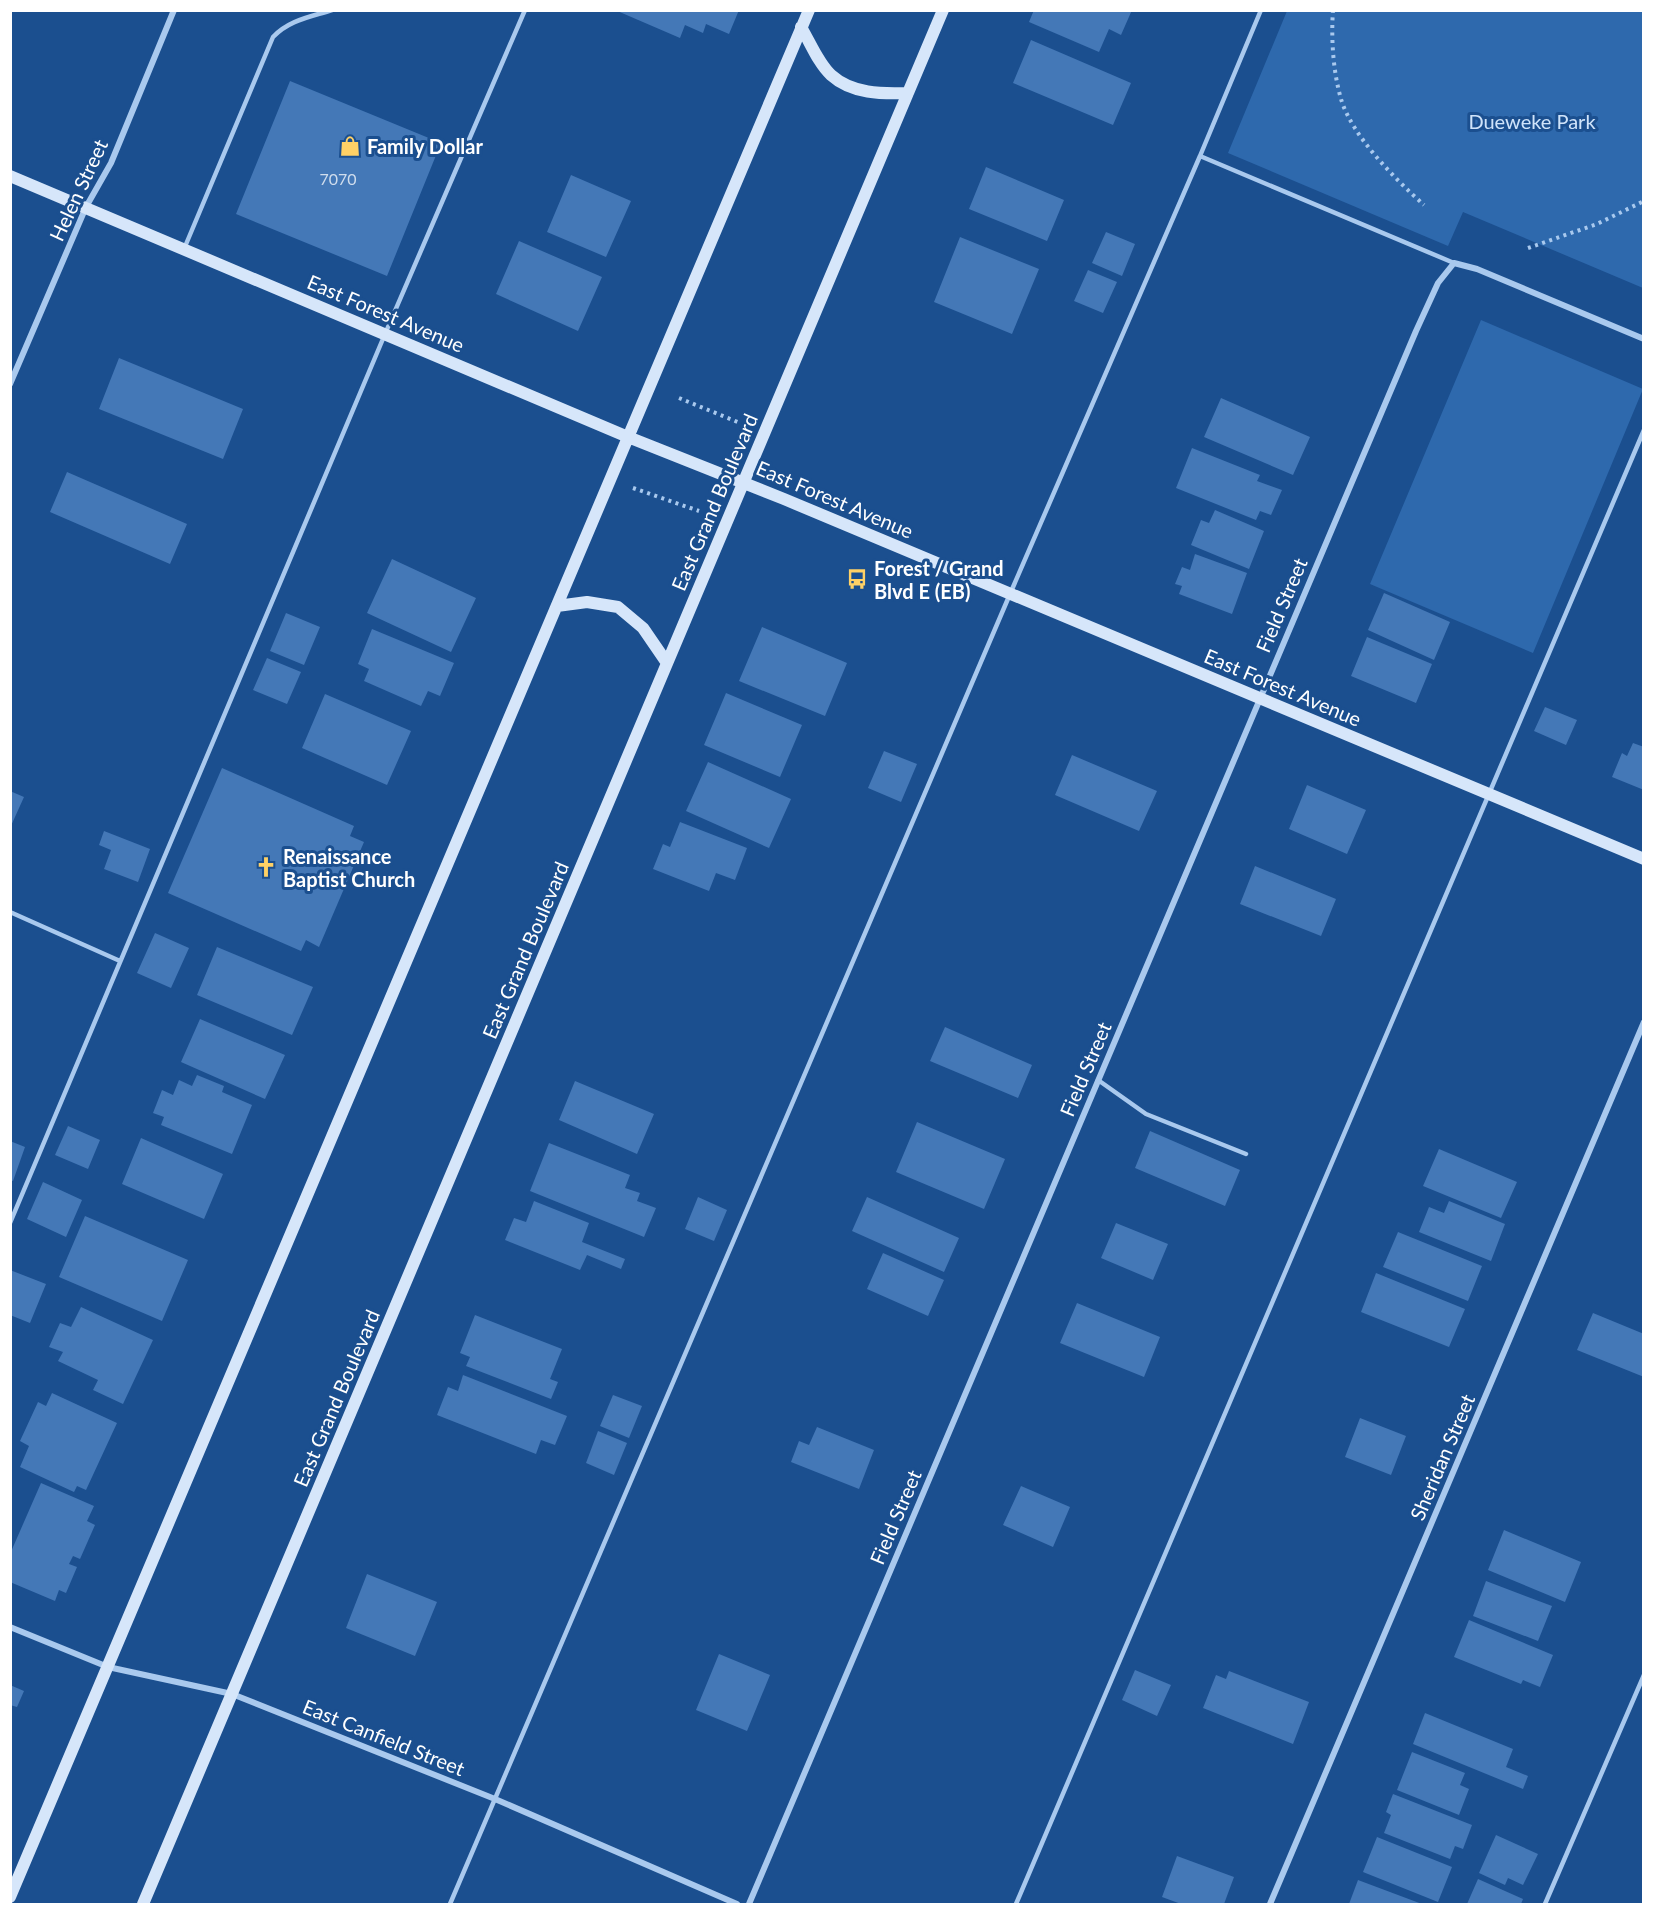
<svg xmlns="http://www.w3.org/2000/svg" width="1654" height="1915" viewBox="0 0 1654 1915" font-family="Lato,sans-serif">
<style>
.green{fill:#2e69ad}
.building{fill:#4478b7}
.lines{fill:none;stroke-linecap:round;stroke-linejoin:round}
.path{stroke:#a9c9ee;stroke-width:4;stroke-dasharray:3 4.5;stroke-linecap:butt}
.service{stroke:#a9c9ee;stroke-width:4.5}
.minor{stroke:#a9c9ee;stroke-width:6}
.secondary{stroke:#d6e6fa;stroke-width:12}
.labels{text-anchor:middle;dominant-baseline:central;stroke-width:6;stroke-linejoin:round;paint-order:stroke}
.number-label{font-size:16px;fill:#d0dded}
.park-label{font-size:20px;fill:#cfe3fa;stroke:#1b4f8f}
.poi-label{font-size:20px;font-weight:bold;fill:#fff;stroke:#1b4f8f;text-anchor:start}
.street-label{font-size:20px;fill:#fff;stroke:#1b4f8f}
</style>
<rect width="100%" height="100%" fill="#1b4f8f"/>
<path class="green" d="M1287,11H1643V288L1463,212L1448,246L1228,153Z
M1481,320L1643,389L1533,653L1370,584Z"/>
<path class="building" d="M615,10H739L729,34L706,24L703,33L685,25L680,38Z
M1034,10H1132L1121,35L1109,29L1099,52L1029,22Z
M1031,40L1131,83L1113,125L1013,83Z
M290,81L441,143L387,276L236,214Z
M986,167L1064,200L1047,241L969,209Z
M571,175L631,201L606,257L547,232Z
M1106,232L1135,244L1122,276L1092,263Z
M960,237L1039,269L1012,334L934,302Z
M519,241L602,277L578,331L496,294Z
M1088,270L1117,282L1103,313L1074,301Z
M119,358L243,409L223,459L99,409Z
M1221,398L1310,437L1293,475L1204,437Z
M1192,448L1260,475L1257,481L1282,490L1271,515L1260,511L1256,520L1176,488Z
M67,472L187,524L170,564L50,512Z
M1215,510L1264,531L1249,569L1191,545L1201,520L1209,523Z
M1195,554L1247,573L1232,614L1179,594L1182,586L1175,584L1182,567L1190,570Z
M392,559L476,598L451,652L367,613Z
M1384,593L1450,622L1434,660L1368,630Z
M286,613L320,627L304,665L270,651Z
M762,627L847,663L825,716L739,681Z
M372,629L454,663L440,696L428,691L421,706L364,681L369,669L358,664Z
M1367,637L1432,664L1416,703L1351,676Z
M267,658L301,672L287,704L253,690Z
M726,693L802,725L780,777L704,745Z
M325,694L411,731L387,785L302,748Z
M1545,707L1577,720L1566,745L1534,731Z
M1633,743L1644,747V790L1612,777L1622,753L1627,756Z
M884,751L917,764L901,802L868,788Z
M1072,755L1157,791L1139,831L1055,795Z
M708,762L791,799L769,848L686,811Z
M222,768L354,826L350,836L364,842L319,947L306,940L301,951L168,893Z
M1307,785L1366,810L1347,854L1289,829Z
M10,791L24,797L10,828Z
M680,822L747,848L735,880L716,873L709,891L653,869L663,844L670,847Z
M104,831L150,849L138,882L104,869L111,850L99,845Z
M1255,866L1336,899L1321,936L1240,904Z
M155,933L189,948L171,988L137,973Z
M217,947L313,987L292,1035L197,995Z
M200,1019L285,1055L265,1099L181,1062Z
M945,1027L1032,1065L1018,1098L930,1061Z
M197,1075L224,1086L222,1092L252,1105L232,1154L161,1125L164,1117L153,1113L162,1090L173,1095L179,1080L192,1086Z
M575,1081L654,1114L637,1154L559,1120Z
M917,1122L1005,1159L984,1209L896,1172Z
M68,1126L100,1140L88,1169L55,1155Z
M1150,1131L1240,1170L1225,1206L1135,1168Z
M141,1138L223,1174L204,1219L122,1184Z
M10,1141L25,1147L13,1181L10,1180Z
M549,1143L630,1175L625,1188L640,1193L637,1201L656,1208L644,1237L530,1191Z
M1439,1149L1517,1182L1501,1218L1423,1186Z
M43,1182L82,1200L66,1237L27,1219Z
M698,1197L727,1210L714,1241L685,1229Z
M867,1197L959,1238L944,1272L852,1231Z
M534,1201L589,1223L582,1242L625,1259L621,1269L587,1255L580,1270L505,1240L514,1218L526,1222Z
M1449,1201L1505,1224L1491,1261L1419,1232L1429,1207L1444,1213Z
M85,1216L188,1260L162,1321L59,1277Z
M1116,1223L1168,1244L1153,1280L1101,1258Z
M1398,1232L1482,1266L1468,1301L1383,1267Z
M883,1253L944,1280L928,1316L867,1289Z
M10,1270L46,1284L30,1323L10,1315Z
M1376,1273L1465,1309L1449,1347L1361,1312Z
M1077,1303L1160,1337L1144,1377L1060,1343Z
M81,1307L153,1340L123,1404L93,1390L98,1380L58,1361L63,1352L49,1347L60,1323L71,1327Z
M1593,1313L1644,1334V1377L1577,1350Z
M475,1315L562,1349L550,1379L558,1382L551,1399L466,1366L470,1357L460,1353Z
M463,1375L567,1416L555,1445L541,1440L536,1454L437,1415L448,1387L458,1391Z
M52,1393L117,1423L86,1490L77,1486L74,1492L20,1467L29,1446L20,1441L38,1402L46,1406Z
M613,1395L642,1406L629,1438L600,1426Z
M1360,1418L1406,1436L1391,1475L1345,1457Z
M817,1427L874,1450L859,1489L791,1462L799,1441L809,1445Z
M598,1431L627,1443L614,1475L586,1463Z
M41,1483L94,1506L87,1521L95,1525L80,1559L73,1556L69,1564L77,1567L66,1593L59,1590L55,1601L10,1582V1554Z
M1021,1486L1070,1507L1053,1547L1003,1525Z
M1504,1530L1581,1562L1565,1602L1488,1570Z
M367,1574L437,1602L415,1656L346,1628Z
M1486,1581L1552,1606L1538,1641L1473,1616Z
M1469,1620L1553,1655L1540,1687L1523,1680L1521,1684L1454,1657Z
M719,1654L770,1675L747,1731L696,1710Z
M1135,1670L1171,1685L1157,1716L1122,1700Z
M1229,1671L1309,1702L1293,1744L1203,1708L1216,1675L1226,1679Z
M10,1685L24,1691L17,1707L10,1705Z
M1425,1713L1513,1749L1506,1767L1528,1776L1523,1789L1413,1744Z
M1412,1752L1465,1773L1460,1785L1469,1789L1459,1815L1397,1790Z
M1393,1794L1472,1825L1463,1849L1455,1846L1450,1859L1384,1833L1391,1815L1386,1812Z
M1496,1835L1538,1854L1523,1885L1508,1878L1505,1885L1479,1873Z
M1377,1837L1452,1867L1438,1902L1363,1872Z
M1177,1856L1234,1877L1224,1904H1181L1162,1897Z
M1478,1879L1523,1899L1521,1904H1467Z
M1358,1880L1422,1904H1349Z"/>
<g class="lines">
<path class="path" d="M1333,10C1331,39 1333,71 1341,99C1352,136 1395,179 1424,205
M1528,248L1597,224L1644,201
M679,398L740,423
M633,488L699,511"/>
<path class="service" d="M1200,156L1261,10
M184,249L273,37C289,20 310,17 332,10
M10,912L120,961
M1098,1080L1146,1114L1246,1154
M10,1223L385,334L525,10
M450,1904L1010,594L1200,156L1454,263
M1016,1904L1644,430
M1545,1904L1644,1675"/>
<path class="minor" d="M10,384L86,207L111,163L174,10
M10,1627L108,1667L232,1694L495,1799L737,1904
M749,1904L1416,331L1438,283L1454,263L1477,269L1644,339
M1270,1904L1644,1022"/>
<path class="secondary" d="M801,27C810,42 818,63 831,75C852,94 882,94 908,93
M10,176L628,437L784,499L1644,859
M557,606L587,602L618,607L643,628L667,663
M10,1897L809,10
M143,1904L943,10"/>
</g>
<defs>
<g id="shop-bare" transform="scale(1.62)"><path d="M-5-2.5h2.3a2.7 3.5 0 0 1 5.4 0H5L5.5 6h-11ZM-1.5-2.5h3a1.5 2.3 0 0 0-3 0Z" fill="#ffd166" stroke="#1b4f8f" stroke-width="2.5" paint-order="stroke"/></g>
<g id="bus-bare" transform="scale(1.62)"><path d="M-5-6H5V4H4V6H2V4H-2V6H-4V4H-5ZM-3.5-4V0h7V-4ZM-3.5 1.2v1.5H-2V1.2ZM2 1.2v1.5H3.5V1.2Z" fill="#ffd166" stroke="#1b4f8f" stroke-width="2.5" paint-order="stroke"/></g>
<g id="church-bare" transform="scale(1.62)"><path d="M-1.2-6h2.4v3.5h3.3v2.4h-3.3V6h-2.4V-.1h-3.3v-2.4h3.3Z" fill="#ffd166" stroke="#1b4f8f" stroke-width="2.5" paint-order="stroke"/></g>
</defs>
<g fill-rule="evenodd">
<use href="#shop-bare" x="350" y="146"/>
<use href="#bus-bare" x="857" y="579"/>
<use href="#church-bare" x="266" y="867"/>
</g>
<g class="labels">
<g class="number-label">
<text x="338" y="178">7070</text>
</g>
<g class="park-label">
<text x="1532" y="121">Dueweke Park</text>
</g>
<g class="poi-label">
<text x="367" y="146">Family Dollar</text>
<text x="874" y="568">Forest / Grand<tspan x="874" dy="23">Blvd E (EB)</tspan></text>
<text x="283" y="856">Renaissance<tspan x="283" dy="23">Baptist Church</tspan></text>
</g>
<g class="street-label">
<text transform="translate(78 190) rotate(-65)">Helen Street</text>
<text transform="translate(386 313) rotate(23)">East Forest Avenue</text>
<text transform="translate(835 499) rotate(23)">East Forest Avenue</text>
<text transform="translate(714 502) rotate(-67)">East Grand Boulevard</text>
<text transform="translate(1281 605) rotate(-67)">Field Street</text>
<text transform="translate(1283 687) rotate(23)">East Forest Avenue</text>
<text transform="translate(525 950) rotate(-67)">East Grand Boulevard</text>
<text transform="translate(1085 1069) rotate(-67)">Field Street</text>
<text transform="translate(336 1398) rotate(-67)">East Grand Boulevard</text>
<text transform="translate(1442 1457) rotate(-67)">Sheridan Street</text>
<text transform="translate(895 1517) rotate(-67)">Field Street</text>
<text transform="translate(384 1737) rotate(22)">East Canfield Street</text>
</g>
</g>
<rect width="1654" height="1915" fill="none" stroke="#ffffff" stroke-width="24"/>
</svg>
